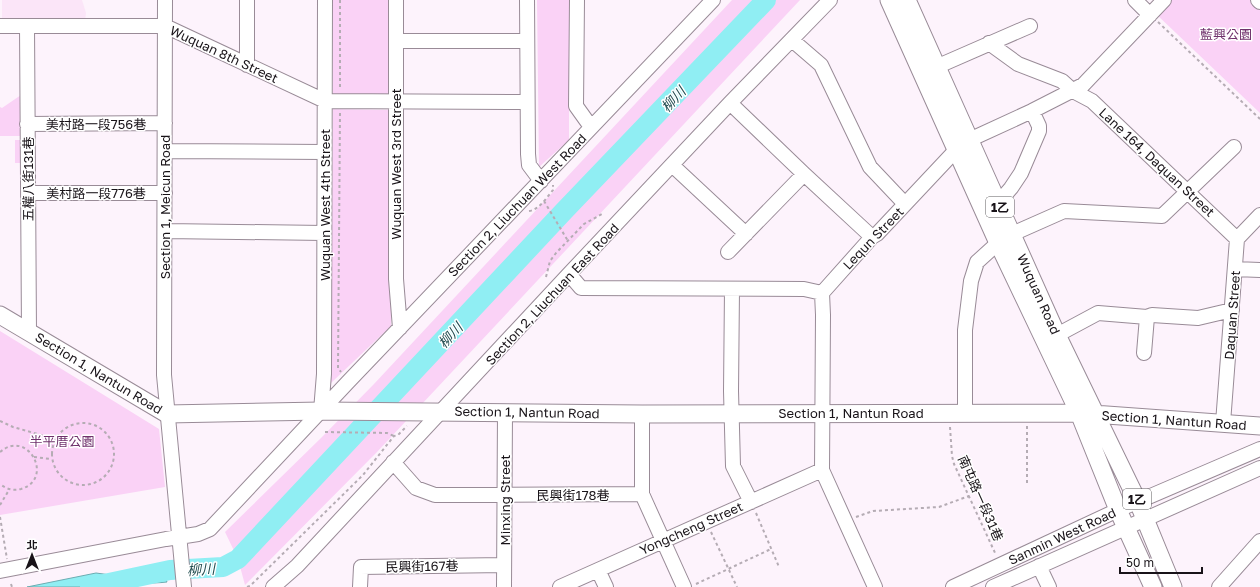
<svg xmlns="http://www.w3.org/2000/svg" width="1260" height="587" viewBox="0 0 1260 587" font-family="'Golos Text','Noto Sans TC',sans-serif">
<style>
.built{fill:#fbe5f8}
.green{fill:#fad2f6}
.water{fill:#90eef3;stroke:#6cacb1}
.lines{fill:none;stroke-linecap:round;stroke-linejoin:round}
.river{stroke:#90eef3;stroke-width:20}
.minor-casing{stroke:#998b97;stroke-width:16}
.major-casing{stroke:#998b97;stroke-width:19}
.path{stroke:#b5acb4;stroke-width:2;stroke-dasharray:3 3;stroke-linecap:butt}
.minor{stroke:#fff;stroke-width:14}
.major{stroke:#fff;stroke-width:17}
.labels{text-anchor:middle;dominant-baseline:central;stroke-width:3;stroke-linejoin:round;paint-order:stroke}
.shield{fill:#fff;stroke:#5d5a5d;stroke-width:1}
.shield-label{font-size:12px;font-weight:bold;fill:#181318}
.park-label{font-size:13px;fill:#6f306c;stroke:#fff}
.street-label{font-size:13px;fill:#181318;stroke:#fff}
.water-label{font-size:14px;font-style:italic;fill:#234e51;stroke:#fff}
</style>
<rect width="100%" height="100%" fill="#fdf3fc"/>
<path class="built" d="M2,0H82L86,13L85,21H2Z"/>
<path class="green" d="M333,0H390L392,97H333Z
M537,0H569V140L539,167Z
M732,0H800L377,452L245,585L238,559L225,532L321,438L374,384Z
M1168,0H1253L1260,6V113L1155,13Z
M21,95V136H0V107L2,108Z
M333,109L392,110L391,326L331,383Z
M15,140H21V163H15Z
M0,331L159,429L165,487L0,515Z"/>
<path class="water" d="M161,567L167,582C159,583 151,583 144,583C134,583 123,581 115,587H27L96,573L118,576Z"/>
<g class="lines">
<path class="river" d="M90,587L170,570L223,567L238,559L564,211L766,0"/>
<g class="minor-casing">
<path id="minor" d="M165,0L164,375L184,587
M247,0V65
M396,0V279L400,328
M527,0L528,154L529,165L541,181
M577,0L576,106L591,127
M1135,0L1150,15
M1258,0L1260,2
M0,26H165L325,101L527,102
M27,26L29,332
M792,40L821,65L870,167L905,204
M396,41H527
M989,43L1018,64L1062,81L1073,91L1092,101L1237,239
M936,67L1030,26
M730,103L804,174L872,237
M27,124L165,123
M165,151L324,152
M672,165L746,234
M28,193H165
M998,203L1011,188L1021,173L1039,131V126L1032,111
M165,231L324,233
M1012,234L1064,211L1162,216L1234,147
M728,252L804,174
M1235,269L1260,270
M569,274L581,288L804,289L822,293
M732,289L731,391L733,466L751,502
M1057,335L1098,313L1147,317L1152,315L1198,318L1232,310
M1144,353L1147,317
M321,411L324,374L325,0
M965,412V330L971,281L977,262L998,243
M642,414V494L684,587
M1223,423L1237,239L1260,215
M393,462L416,488L435,495L642,494
M1039,566L1049,587
M598,570L606,587
M0,571L166,539L198,534L210,529L348,382L713,0
M273,587L297,566L569,274L730,103L830,0
M360,587L361,567L504,565
M504,587L505,412
M560,587L822,470
M875,587L822,470L823,315L822,293L872,237L877,234L956,150L969,140L1032,111L1083,85L1164,0
M953,587L1118,510L1260,449
M993,587L1260,468
M1219,587L1260,541"/>
</g>
<g class="major-casing">
<path id="major" d="M889,0L998,243L1079,413L1118,510L1153,587
M907,0L1057,335L1138,502L1173,587
M0,315L167,414L321,411L642,414L1079,413L1260,426"/>
</g>
<path class="path" d="M340,0V89
M1158,22L1260,119
M340,113L338,368L341,372
M544,201L568,241
M529,211C539,210 547,197 553,190V185
M546,277L550,261L556,253L584,224L602,214
M0,421L13,427L55,439
M52 454a31 31 0 1 1 62 0a31 31 0 1 1-62 0Z
M1027,426V485
M950,427L952,456L954,464L996,555
M325,432L387,433L394,436
M0,452C28,428 55,479 21,489C13,491 6,489 0,484
M34,457L51,459
M0,505L9,490
M756,513L779,567
M0,517L7,559
M856,517L873,511L939,507L969,496
M711,532L737,587
M11,584L12,587
M696,584L771,549
M247,587L250,586L363,475L394,436L398,435L407,426"/>
<use href="#minor" class="minor"/>
<use href="#major" class="major"/>
</g>
<g class="labels">
<g class="shield">
<rect x="986" y="197" width="28" height="20" rx="3"/>
<rect x="1123" y="489" width="28" height="20" rx="3"/>
</g>
<g class="shield-label">
<text x="1000" y="207">1乙</text>
<text x="1137" y="499">1乙</text>
</g>
<g class="park-label">
<text x="1226" y="34">藍興公園</text>
<text x="62" y="441">半平厝公園</text>
</g>
<g class="street-label">
<text transform="translate(224 54) rotate(25)">Wuquan 8th Street</text>
<text x="96" y="124">美村路一段756巷</text>
<text transform="translate(1157 162) rotate(43)">Lane 164, Daquan Street</text>
<text transform="translate(396 164) rotate(-90)">Wuquan West 3rd Street</text>
<text transform="translate(28 179) rotate(-90)">五權八街131巷</text>
<text x="96" y="193">美村路一段776巷</text>
<text transform="translate(325 205) rotate(-90)">Wuquan West 4th Street</text>
<text transform="translate(517 205) rotate(-46)">Section 2, Liuchuan West Road</text>
<text transform="translate(165 207) rotate(-90)">Section 1, Meicun Road</text>
<text transform="translate(873 238) rotate(-46)">Lequn Street</text>
<text transform="translate(552 294) rotate(-47)">Section 2, Liuchuan East Road</text>
<text transform="translate(1039 294) rotate(66)">Wuquan Road</text>
<text transform="translate(1232 315) rotate(-86)">Daquan Street</text>
<text transform="translate(99 373) rotate(31)">Section 1, Nantun Road</text>
<text transform="translate(527 412) rotate(1)">Section 1, Nantun Road</text>
<text x="851" y="413">Section 1, Nantun Road</text>
<text transform="translate(1174 420) rotate(4)">Section 1, Nantun Road</text>
<text x="573" y="495">民興街178巷</text>
<text transform="translate(981 498) rotate(66)">南屯路一段31巷</text>
<text transform="translate(505 500) rotate(-90)">Minxing Street</text>
<text transform="translate(691 528) rotate(-24)">Yongcheng Street</text>
<text transform="translate(1062 536) rotate(-25)">Sanmin West Road</text>
<text transform="translate(422 566) rotate(-1)">民興街167巷</text>
</g>
<g class="water-label">
<text transform="translate(673 99) rotate(-47)">柳川</text>
<text transform="translate(450 335) rotate(-47)">柳川</text>
<text transform="translate(201 569) rotate(-3)">柳川</text>
</g>
</g>
<g transform="translate(32 555)" stroke="#ffffff" stroke-width="3" paint-order="stroke">
<path d="M0-3L7 15L0 10L-7 15Z" fill="#181318"/>
<text y="-6" font-size="11" font-weight="bold" text-anchor="middle" fill="#181318">北</text>
</g>
<path d="M1120 567v6h82v-6" fill="none" stroke="#181318" stroke-width="2"/>
<text x="1126" y="567" font-size="12" fill="#181318" stroke="#ffffff" stroke-width="3" paint-order="stroke">50 m</text>
</svg>
